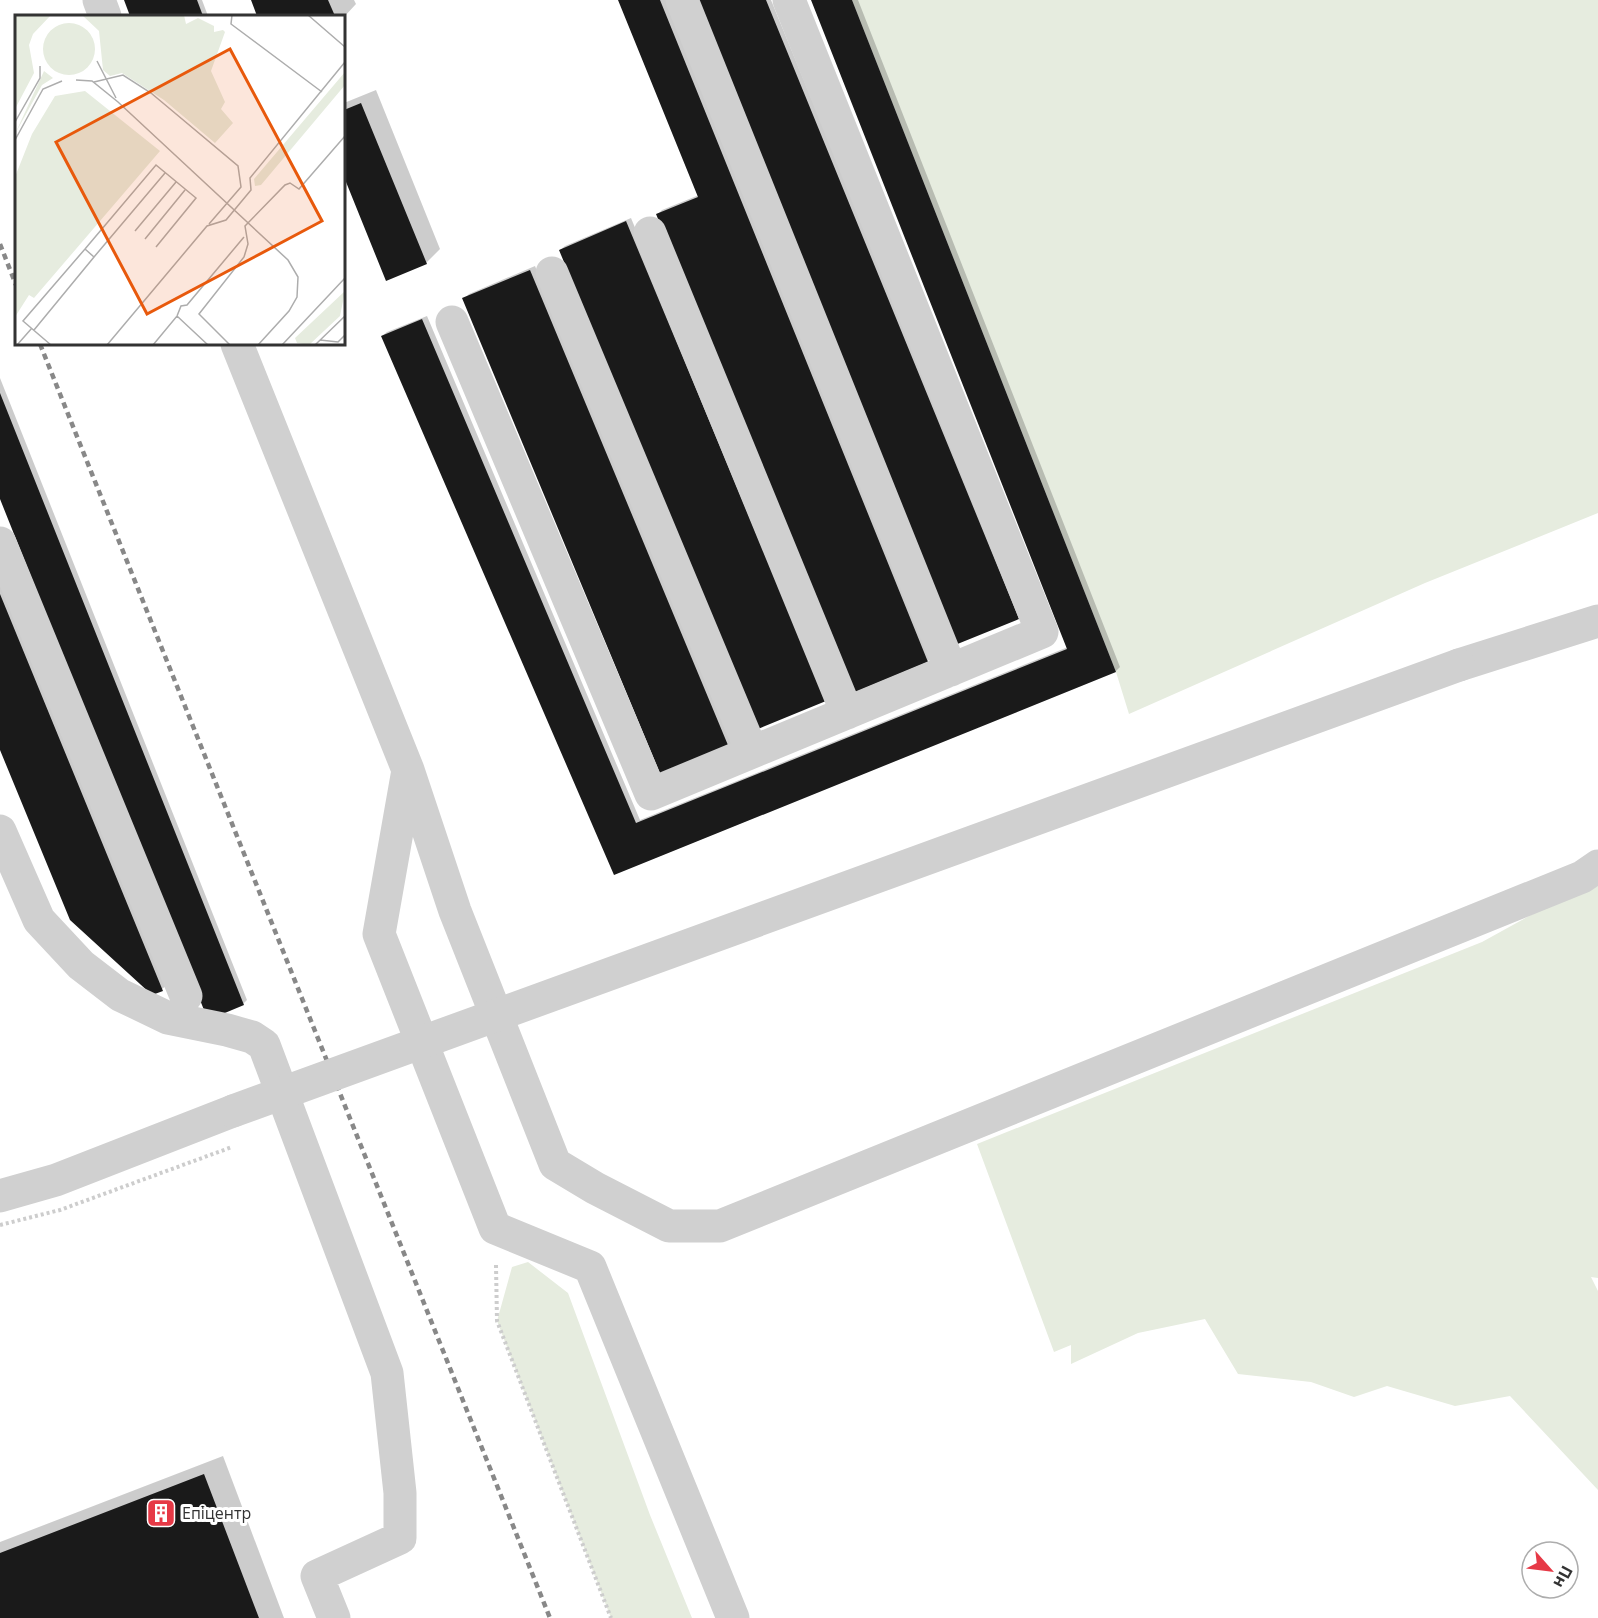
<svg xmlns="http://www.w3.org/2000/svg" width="1598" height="1618" viewBox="0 0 1598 1618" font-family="'Open Sans',sans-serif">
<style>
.green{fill:#e6ecdf}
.shadow{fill:#0003}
.building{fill:#1a1a1a}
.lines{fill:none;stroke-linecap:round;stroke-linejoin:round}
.path{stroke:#cdcdcd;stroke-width:4;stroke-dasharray:3 3;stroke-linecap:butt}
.minor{stroke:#d0d0d0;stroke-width:33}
.rail{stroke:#888;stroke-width:4.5;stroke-dasharray:6 4.5;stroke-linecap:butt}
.path-bridge{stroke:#cdcdcd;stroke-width:4;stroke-dasharray:3 3;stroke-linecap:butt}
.minor-bridge{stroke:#d0d0d0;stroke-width:33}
.labels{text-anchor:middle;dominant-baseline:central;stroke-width:6;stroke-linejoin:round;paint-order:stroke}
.poi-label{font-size:16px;fill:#333;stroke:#fff;text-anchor:start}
.inset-road{fill:none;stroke:#adadad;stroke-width:1.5}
.view{fill:#e8590c;fill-opacity:0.15;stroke:#e8590c;stroke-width:3}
.inset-edge{fill:none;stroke:#333;stroke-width:3}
</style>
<rect width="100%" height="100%" fill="#fff"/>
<path class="green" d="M852,0H1598V513L1425,583L1129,714L1116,672Z
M1598,878V1278L1591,1277L1598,1291V1490L1510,1396L1455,1406L1387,1386L1354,1397L1311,1382L1238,1374L1205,1319L1138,1333L1071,1364V1345L1054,1352L977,1144L1482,942Z
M528,1262L568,1293L650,1515L692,1618H611L497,1321L512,1267Z"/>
<path class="shadow" d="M126,0H202L208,16H132Z
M252,0H354L356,4L344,17L259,16Z
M620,0H666L932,656L928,661L852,692L658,214L662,210L699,195Z
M693,0H771L1022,613L1018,617Z
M813,0H858L1120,667L1116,671L615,874L382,336L387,332L427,316L640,820L1068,647Z
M376,90L440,249L426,263L387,279L344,173V103Z
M631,218L829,696L560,250L565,246Z
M535,266L733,744L729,749L464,299L469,294Z
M0,378L247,1000L243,1004L0,495Z
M0,580L167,985L162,989L152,994L0,747Z
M223,1456L284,1618H0V1542Z"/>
<path class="building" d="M124,0H197L203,16H130Z
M251,0H328L335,16H257Z
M618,0H660L928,662L851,694L656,214L698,197Z
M691,0H766L1019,619L955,645Z
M811,0H852L1116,672L614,875L381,336L422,319L636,823L1067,649Z
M361,103L427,264L386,281L344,177V110Z
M626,221L826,701L758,729L559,250Z
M530,270L730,750L662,778L462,298Z
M0,393L244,1005L208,1020L0,499Z
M0,594L163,991L152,995L70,920L0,750Z
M204,1474L259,1618H0V1553Z"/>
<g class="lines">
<path class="path" d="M496,1265L497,1321L611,1618"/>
<path class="minor" d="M99,0L105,16
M682,0L951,670
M650,233L847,713
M552,273L752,752
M452,322L651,794L1042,632L789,0
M237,344L408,770L379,934L495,1228L590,1267L733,1618
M0,543L186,996
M1459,665L1598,621
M408,770L455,911L555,1164L595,1188L669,1226H720L1582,877L1598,866
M0,831L39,920L81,965L120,995L168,1018L227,1030L252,1037L264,1045L387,1373L400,1493V1538L317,1576L334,1618
M0,1196L56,1180L233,1111"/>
<path class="rail" d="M0,244L16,285
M40,344L550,1618"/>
<path class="path-bridge" d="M0,1225L60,1210L232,1147"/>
<path class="minor-bridge" d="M233,1111L1459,665"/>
</g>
<defs>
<g id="building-square" transform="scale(1.5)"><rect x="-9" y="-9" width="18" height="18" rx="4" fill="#e63946" stroke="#fff"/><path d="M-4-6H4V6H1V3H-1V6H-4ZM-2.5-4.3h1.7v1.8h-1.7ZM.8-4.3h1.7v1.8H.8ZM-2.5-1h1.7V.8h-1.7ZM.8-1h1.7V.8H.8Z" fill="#fff"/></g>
</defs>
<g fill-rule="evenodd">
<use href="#building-square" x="161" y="1513"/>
</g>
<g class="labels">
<g class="poi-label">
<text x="182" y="1513">Епіцентр</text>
</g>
</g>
<g transform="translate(15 15)">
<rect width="330" height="330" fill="#fff"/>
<path d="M0,0H36L18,19L14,30L19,58L0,94ZM67,0H169L171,9L183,3L199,11V17L208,15L210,17L196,56L210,87L206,94L218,108L200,128L149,85L107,58L95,61L88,55L84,16ZM28 34a26 26 0 1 1 52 0a26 26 0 1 1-52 0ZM29,56L38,63L27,70L0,119ZM330,57V70L246,170L240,171L239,164ZM70,76L145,136L19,283L14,280L0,302V162L17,119L40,81ZM330,276L325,301L294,330L282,328L280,323Z" fill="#e6ecdf"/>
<path class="inset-road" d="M217,0L216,9L307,77M293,0L330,32M82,46L101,83M61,65L77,66L103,87L273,245L283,262L282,282L274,296L243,330M79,67L108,60L136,78L223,151L226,172L194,209M0,107L25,63V51M0,125L28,74L47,66M120,216L161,167M130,224L170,175M70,234L141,150L181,183L141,232M79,242L150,158M162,301L166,291L172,290L229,222M19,315L79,242L70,234L8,306L36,330M305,325L323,327L330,320M2,330L17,313M92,330L192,211L211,205L236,175L235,163L330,47M138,330L162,301L193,330M215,330L184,299L229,242L233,229L230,211L270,170L275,168L284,174L330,121M267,330L330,263M300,330L330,301"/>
<path class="view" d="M215,34L307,206L132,299L41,127Z"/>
<rect width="330" height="330" class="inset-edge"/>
</g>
<g transform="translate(1550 1570) rotate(118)"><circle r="28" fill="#ffffff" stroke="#adadad" stroke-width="1.5"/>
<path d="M0-4.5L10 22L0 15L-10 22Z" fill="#e63946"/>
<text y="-9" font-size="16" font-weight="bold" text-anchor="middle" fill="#333333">Пн</text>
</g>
</svg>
